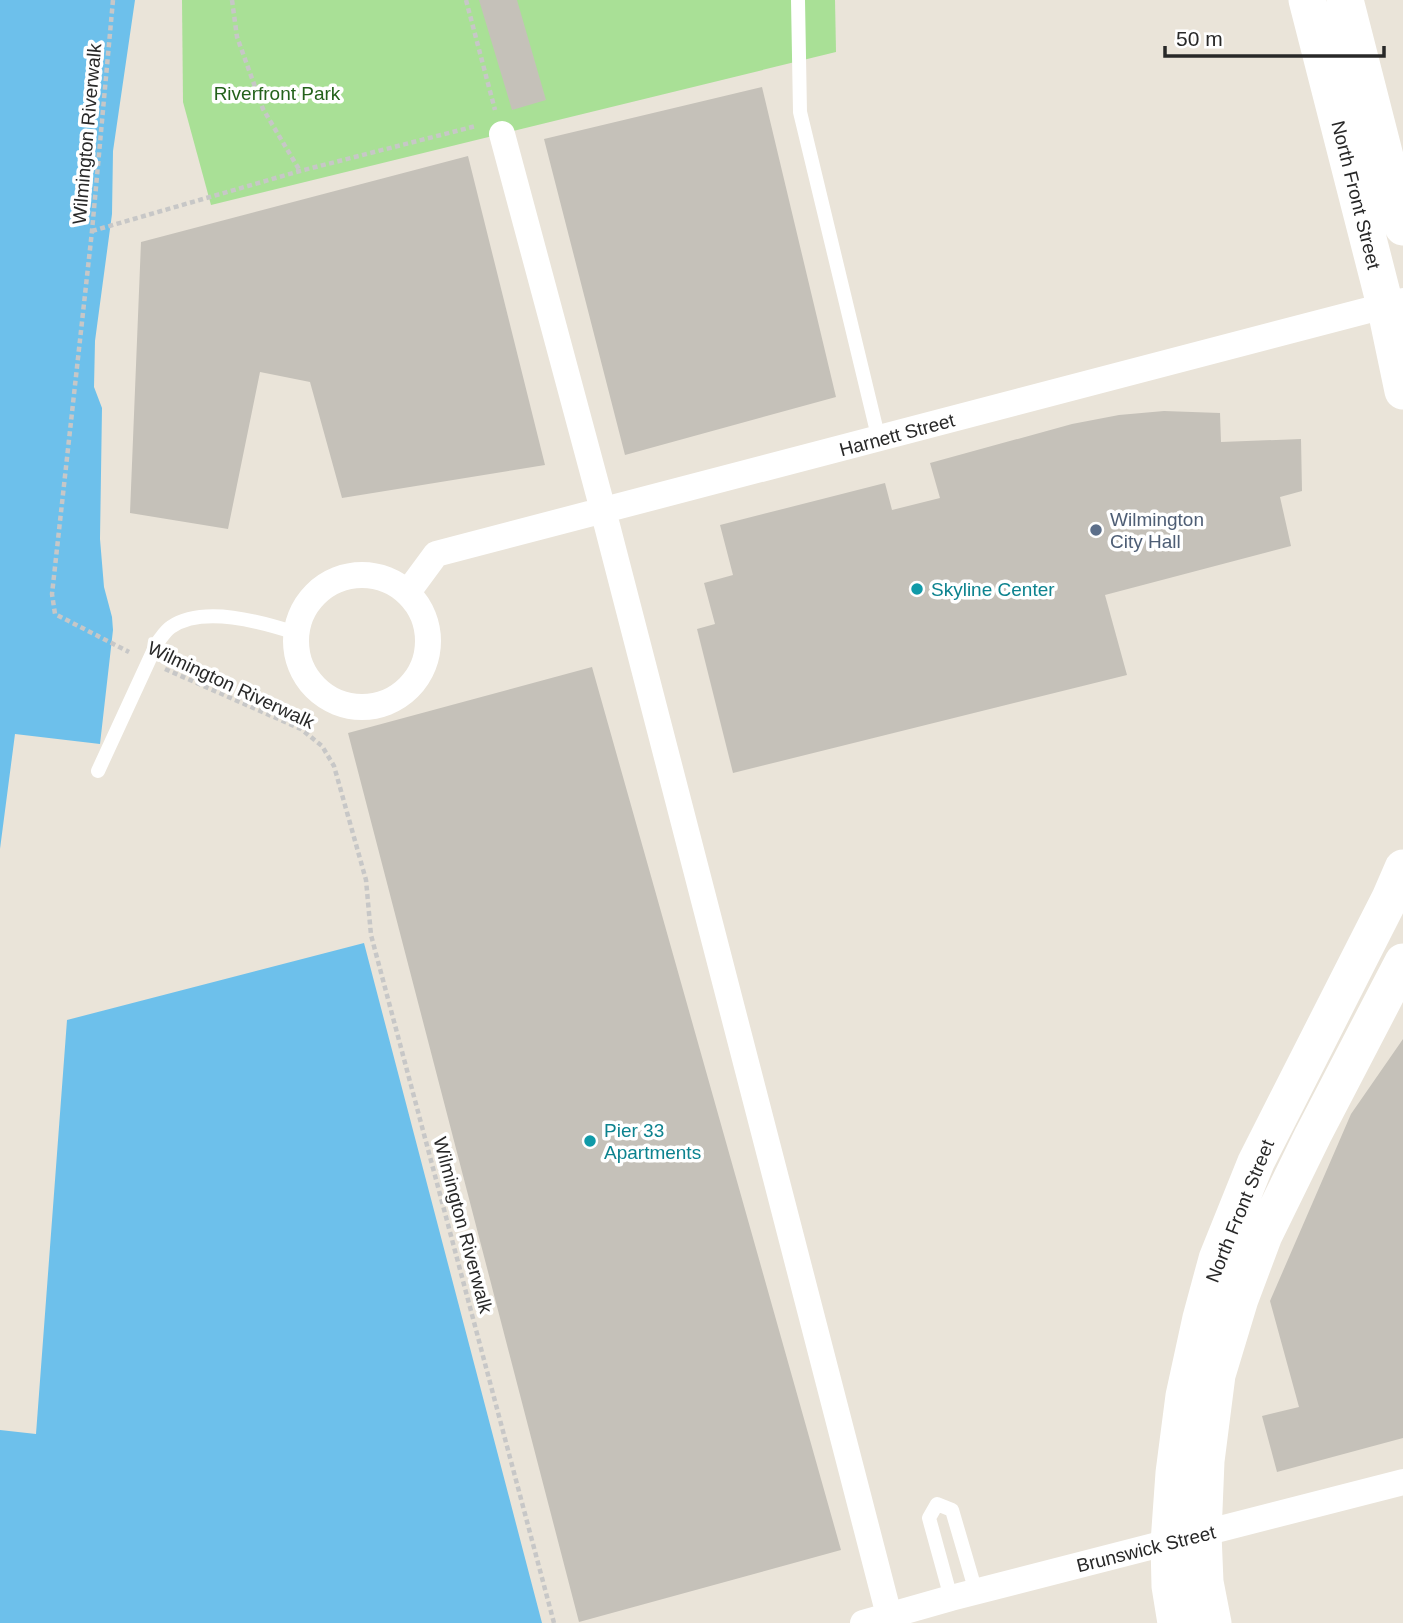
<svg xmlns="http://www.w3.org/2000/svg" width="1403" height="1623" viewBox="0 0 1403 1623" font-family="Arial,sans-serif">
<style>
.green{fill:#a9e096}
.water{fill:#6dc0eb}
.building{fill:#c5c1b9}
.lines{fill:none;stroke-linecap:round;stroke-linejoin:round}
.path{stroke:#c7c7c7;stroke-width:4.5;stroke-dasharray:5 3.5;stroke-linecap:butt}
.lane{stroke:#fff;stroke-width:14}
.street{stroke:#fff;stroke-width:26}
.secondary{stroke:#fff;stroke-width:37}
.service-dot{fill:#5c6f8a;stroke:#fff;stroke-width:2.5}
.culture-dot{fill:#0f9aa8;stroke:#fff;stroke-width:2.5}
.labels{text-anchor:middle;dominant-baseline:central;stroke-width:7;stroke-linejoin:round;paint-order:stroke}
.park-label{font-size:19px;fill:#24621b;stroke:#fff}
.street-label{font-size:19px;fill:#282828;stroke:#fff}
.service-label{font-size:19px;fill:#4e5e75;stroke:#fff;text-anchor:start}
.culture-label{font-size:19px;fill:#0d838f;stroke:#fff;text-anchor:start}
</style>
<rect width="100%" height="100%" fill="#eae4d9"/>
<path class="green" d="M182,0H835L836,52L211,205L183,102Z"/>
<path class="water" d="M0,0H135L113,151L112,214L95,341L94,387L102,408L100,539L104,587L112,617L113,630L100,744L15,734L0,849Z
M364,943L542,1623H0V1430L36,1434L67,1020Z"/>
<path class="building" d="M479,0H517L546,100L512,110Z
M762,87L836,397L625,455L544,139Z
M468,156L545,465L342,498L310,382L260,372L228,529L130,513L141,242Z
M1164,411L1220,413L1221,442L1301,439L1302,491L1280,497L1291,546L1105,595L1127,675L733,773L697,629L715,624L704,583L733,575L720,525L885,483L892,510L940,498L930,463L1072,424L1119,415Z
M592,667L841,1550L579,1622L348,733Z
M1403,1039V1438L1277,1472L1262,1416L1299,1407L1270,1301L1351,1114Z"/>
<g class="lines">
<path class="path" d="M113,0L92,231L52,594L55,614L129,652
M232,0L237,37L263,109L300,171
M466,0L495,110
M92,231L300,171L476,126
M165,669L301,729L322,746L334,766L366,880L371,935L554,1623"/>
<path class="lane" d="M798,0L800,112L879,440
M98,771L157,643C161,638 166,630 171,627C203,605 262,622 296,633
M951,1598L929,1518L937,1504L952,1510L976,1592"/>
<path class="street" d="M502,134L603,510L891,1623
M296 641a66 66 0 1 1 132 0a66 66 0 1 1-132 0Z
M408,592L436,554L1403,301
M863,1623L951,1598L1403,1482"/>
<path class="secondary" d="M1307,0L1385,305L1403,391
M1345,0L1403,227
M1176,1623L1170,1586L1169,1543L1174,1473L1184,1396L1201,1318L1217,1259L1256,1162L1390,898L1403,868
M1213,1623L1205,1582L1203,1534L1206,1461L1217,1375L1240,1299L1264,1235L1313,1135L1403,962"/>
</g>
<circle class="service-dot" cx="1096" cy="530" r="7"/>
<g class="culture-dot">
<circle cx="917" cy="589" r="7"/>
<circle cx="590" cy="1141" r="7"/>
</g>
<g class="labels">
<g class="park-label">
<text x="277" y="93">Riverfront Park</text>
</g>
<g class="street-label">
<text transform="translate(87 134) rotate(-85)">Wilmington Riverwalk</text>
<text transform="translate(1356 195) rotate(76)">North Front Street</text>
<text transform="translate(897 435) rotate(-15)">Harnett Street</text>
<text transform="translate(231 685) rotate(25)">Wilmington Riverwalk</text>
<text transform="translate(1240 1211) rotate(-68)">North Front Street</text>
<text transform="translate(463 1225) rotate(75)">Wilmington Riverwalk</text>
<text transform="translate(1146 1549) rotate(-14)">Brunswick Street</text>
</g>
<g class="service-label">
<text x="1110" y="519">Wilmington<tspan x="1110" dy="22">City Hall</tspan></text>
</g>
<g class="culture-label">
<text x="931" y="589">Skyline Center</text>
<text x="604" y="1130">Pier 33<tspan x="604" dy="22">Apartments</tspan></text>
</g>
</g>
<path d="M1165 46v10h219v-10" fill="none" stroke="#282828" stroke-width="3.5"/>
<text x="1176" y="46" font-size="21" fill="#282828" stroke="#ffffff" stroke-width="5" paint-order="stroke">50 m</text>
</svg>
